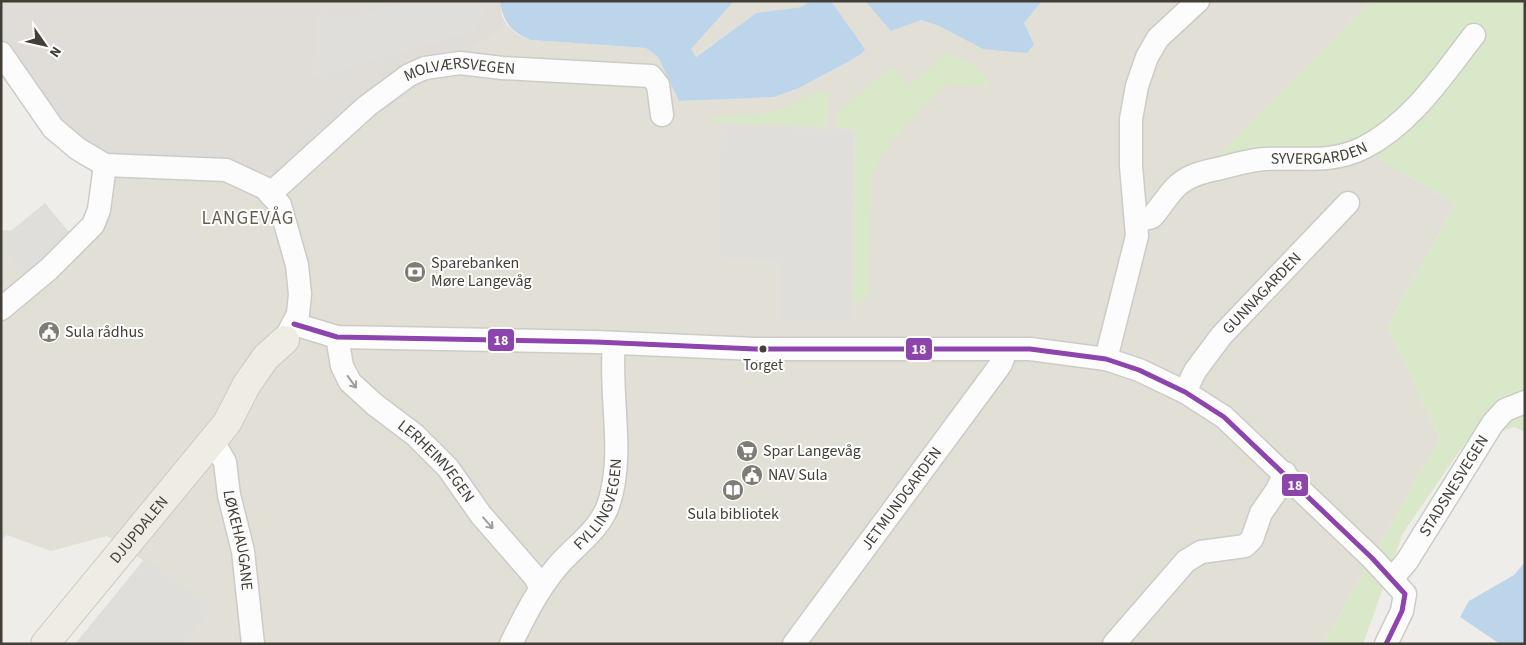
<svg xmlns="http://www.w3.org/2000/svg" width="1526" height="645" viewBox="0 0 1526 645" font-family="'Source Sans 3',sans-serif">
<style>
.residential{fill:#e2dfd6}
.industrial{fill:#e0ddd8}
.green{fill:#dae8ca}
.parking{fill:#dfdeda}
.water{fill:#bcd5ea}
.lines{fill:none;stroke-linecap:round;stroke-linejoin:round}
.minor-casing{stroke:#cccbc6;stroke-width:25}
.major-casing{stroke:#cfc9b8;stroke-width:30}
.minor{stroke:#fcfcfc;stroke-width:22}
.major{stroke:#efece4;stroke-width:28}
.bus-1-casing{stroke:#fff;stroke-width:9}
.bus-1{stroke:#8e44ad;stroke-width:5}
.oneway{stroke:#a09e99}
.bus-dot{fill:#433f36;stroke:#fff;stroke-width:2}
.labels{text-anchor:middle;dominant-baseline:central;stroke-width:4;stroke-linejoin:round;paint-order:stroke}
.bus-label{font-size:15px;fill:#433f36;stroke:#fff}
.street-label{font-size:16px;fill:#433f36;stroke:#fff}
.poi-label{font-size:16px;fill:#433f36;stroke:#fff;text-anchor:start}
.quarter-label{font-size:19px;letter-spacing:1px;fill:#655d4e;stroke:#fff}
.line-badge{stroke:#fff;stroke-width:2}
.badge-label{font-size:14px;text-anchor:middle;font-weight:bold;fill:#fff}
</style>
<rect width="100%" height="100%" fill="#eeede9"/>
<path class="residential" d="M734,1H810L802,7L756,13L695,57L690,49Z
M831,1H865L892,31L920,20L939,26L983,49L1034,44L1024,23L1042,1H1371L1208,166L1363,149L1455,204L1387,327L1440,438L1323,644H186L213,607L107,536L51,551L7,535L1,540V230L82,236L106,167L293,172L507,25L518,35L531,40L646,48L658,57L679,101L774,97L799,88L838,68L865,49Z"/>
<path class="industrial" d="M1,1H500L502,16L507,25L293,173L106,167L47,124L1,54Z"/>
<path class="green" d="M1371,1H1525V432L1515,427L1465,443L1403,533L1363,644H1323L1440,438L1387,327L1455,204L1363,149L1207,167Z
M946,53C962,60 987,66 989,86L948,85L925,103L882,154L872,175L867,297L862,303L854,302L855,130L835,127L836,114L892,66L904,79L907,87Z
M822,90L829,93L826,127L712,122L714,116L760,114L783,108Z"/>
<path class="parking" d="M407,1H487L476,31L312,78L317,14L360,15Z
M721,126L854,131L850,321H782V262L720,258Z
M45,203L73,237L26,276L1,246V239Z
M146,557L213,607L186,644H75Z"/>
<path class="water" d="M500,1H734L691,49L696,57L756,13L802,7L810,1H831L865,49L861,54L837,68L799,88L774,97L679,101L658,57L646,48L531,40C511,32 503,22 500,1Z
M865,1H1042L1024,23L1034,44L1027,53L983,49L939,26L921,20L891,31Z
M1525,562V644H1500L1460,617L1469,601L1514,575Z"/>
<g class="lines">
<g class="minor-casing">
<g id="minor">
<path d="M1,53L53,128L78,149L105,165L226,170L265,188L280,205L297,265L300,294L298,314L286,337"/>
<path id="s1" d="M270,194L367,106L409,75L425,68L460,63L502,68L651,76L658,85L662,115"/>
<path id="s2" d="M1138,221L1152,217C1160,208 1167,196 1176,187C1187,176 1202,172 1217,169C1233,165 1249,160 1265,159C1299,157 1331,164 1363,148C1411,124 1442,76 1474,35"/>
<path d="M1,309L49,269L93,225L99,210L105,165"/>
<path d="M294,324L337,337L596,342L755,349H1030L1106,359L1139,370L1185,392L1224,417L1372,558L1405,594L1402,611L1386,644"/>
<path id="s3" d="M337,337L342,366L350,382L374,404L415,435L448,468L481,515L535,577L540,587"/>
<path d="M1106,359L1137,236L1131,166V119L1137,86L1147,57L1158,38L1198,1"/>
<path id="s4" d="M1185,392L1195,371L1222,335L1348,203"/>
<path id="s5" d="M212,440L225,462L229,495L243,551L253,644"/>
<path id="s6" d="M1392,579L1407,561L1493,423L1505,410L1525,402"/>
<path id="s7" d="M511,644C524,617 537,591 556,568C573,547 600,531 609,503C625,452 609,396 614,343"/>
<path id="s8" d="M794,644L1001,364L1006,350"/>
<path d="M1114,644L1186,561L1201,552L1245,546L1252,539L1261,513L1277,490L1285,473"/>
</g>
</g>
<g class="major-casing">
<g id="major">
<path id="s9" d="M45,644L227,423L247,384L266,357L285,340"/>
</g>
</g>
<use href="#minor" class="minor"/>
<use href="#major" class="major"/>
<g class="bus-1-casing">
<path id="bus-1" d="M294,324L337,337L596,342L755,349H1030L1106,359L1139,370L1185,392L1224,417L1372,558L1405,594L1402,611L1386,644"/>
</g>
<use href="#bus-1" class="bus-1"/>
</g>
<defs><path id="oneway-shaft" d="M-6 0H5M1.5-3L5.5 0L1.5 3" fill="none" stroke-width="1.6" stroke-linecap="round" stroke-linejoin="round" transform="scale(1.25)"/></defs>
<g class="oneway">
<use href="#oneway-shaft" transform="translate(352 382) rotate(54)"/>
<use href="#oneway-shaft" transform="translate(488 523) rotate(49)"/>
</g>
<defs>
<g id="bank-disc" transform="scale(1.125)"><circle r="9.5" fill="#7f7c75" stroke="#fff"/><path d="M-6-4H6V4H-6ZM0-2.3a2.3 2.3 0 1 0 0 4.6a2.3 2.3 0 1 0 0-4.6Z" fill="#fff"/></g>
<g id="civic-disc" transform="scale(1.125)"><circle r="9.5" fill="#7f7c75" stroke="#fff"/><path d="M-.6-6.5H3V-4.5H.6V-3L4-1V1h2V6H-6V1h2V-1L-.6-3ZM-1.2 2.5V6h2.4V2.5Z" fill="#fff"/></g>
<g id="supermarket-disc" transform="scale(1.125)"><circle r="9.5" fill="#7f7c75" stroke="#fff"/><path d="M-6-5.5h2.5l.6 2H6L4.5 2H-2.5L-4.4-4H-6ZM-1.5 3.2a1.3 1.3 0 1 0 .1 0ZM3 3.2a1.3 1.3 0 1 0 .1 0Z" fill="#fff"/></g>
<g id="library-disc" transform="scale(1.125)"><circle r="9.5" fill="#7f7c75" stroke="#fff"/><path d="M-6-4Q-3-5.5-.7-3.5V5Q-3 3-6 4ZM6-4Q3-5.5 .7-3.5V5Q3 3 6 4Z" fill="#fff"/></g>
</defs>
<g fill-rule="evenodd">
<use href="#bank-disc" x="415" y="272"/>
<use href="#civic-disc" x="49" y="332"/>
<use href="#supermarket-disc" x="747" y="451"/>
<use href="#civic-disc" x="752" y="475"/>
<use href="#library-disc" x="733" y="490"/>
</g>
<circle class="bus-dot" cx="763" cy="349" r="4.5"/>
<g class="labels">
<g class="bus-label">
<text x="763" y="365">Torget</text>
</g>
<g class="street-label">
<text stroke="none"><textPath href="#s1" startOffset="235">MOLVÆRSVEGEN</textPath></text>
<text stroke="none"><textPath href="#s2" startOffset="202">SYVERGARDEN</textPath></text>
<text stroke="none"><textPath href="#s4" startOffset="126">GUNNAGARDEN</textPath></text>
<text stroke="none"><textPath href="#s3" startOffset="165">LERHEIMVEGEN</textPath></text>
<text stroke="none"><textPath href="#s6" startOffset="112">STADSNESVEGEN</textPath></text>
<text stroke="none"><textPath href="#s8" startOffset="181">JETMUNDGARDEN</textPath></text>
<text stroke="none"><textPath href="#s7" startOffset="168">FYLLINGVEGEN</textPath></text>
<text stroke="none"><textPath href="#s9" startOffset="148">DJUPDALEN</textPath></text>
<text stroke="none"><textPath href="#s5" startOffset="105">LØKEHAUGANE</textPath></text>
</g>
<g class="poi-label">
<text x="431" y="263">Sparebanken<tspan x="431" dy="18">Møre Langevåg</tspan></text>
<text x="65" y="332">Sula rådhus</text>
<text x="763" y="451">Spar Langevåg</text>
<text x="768" y="475">NAV Sula</text>
<text x="733" y="514" text-anchor="middle">Sula bibliotek</text>
</g>
<g class="quarter-label">
<text x="248" y="218">LANGEVÅG</text>
</g>
</g>
<g class="line-badge">
<rect x="487" y="328" width="28" height="24" rx="5" fill="#8e44ad"/>
<rect x="905" y="337" width="28" height="24" rx="5" fill="#8e44ad"/>
<rect x="1281" y="473" width="28" height="24" rx="5" fill="#8e44ad"/>
</g>
<g class="badge-label">
<text x="501" y="345">18</text>
<text x="919" y="354">18</text>
<text x="1295" y="490">18</text>
</g>
<rect width="1526" height="645" fill="none" stroke="#433f36" stroke-width="5"/>
<g transform="translate(45 45) rotate(124)" stroke="#ffffff" stroke-width="4" paint-order="stroke">
<path d="M0-4L9 19L0 12L-9 19Z" fill="#433f36"/>
<text y="-8" font-size="14" font-weight="bold" text-anchor="middle" fill="#433f36">N</text>
</g>
</svg>
